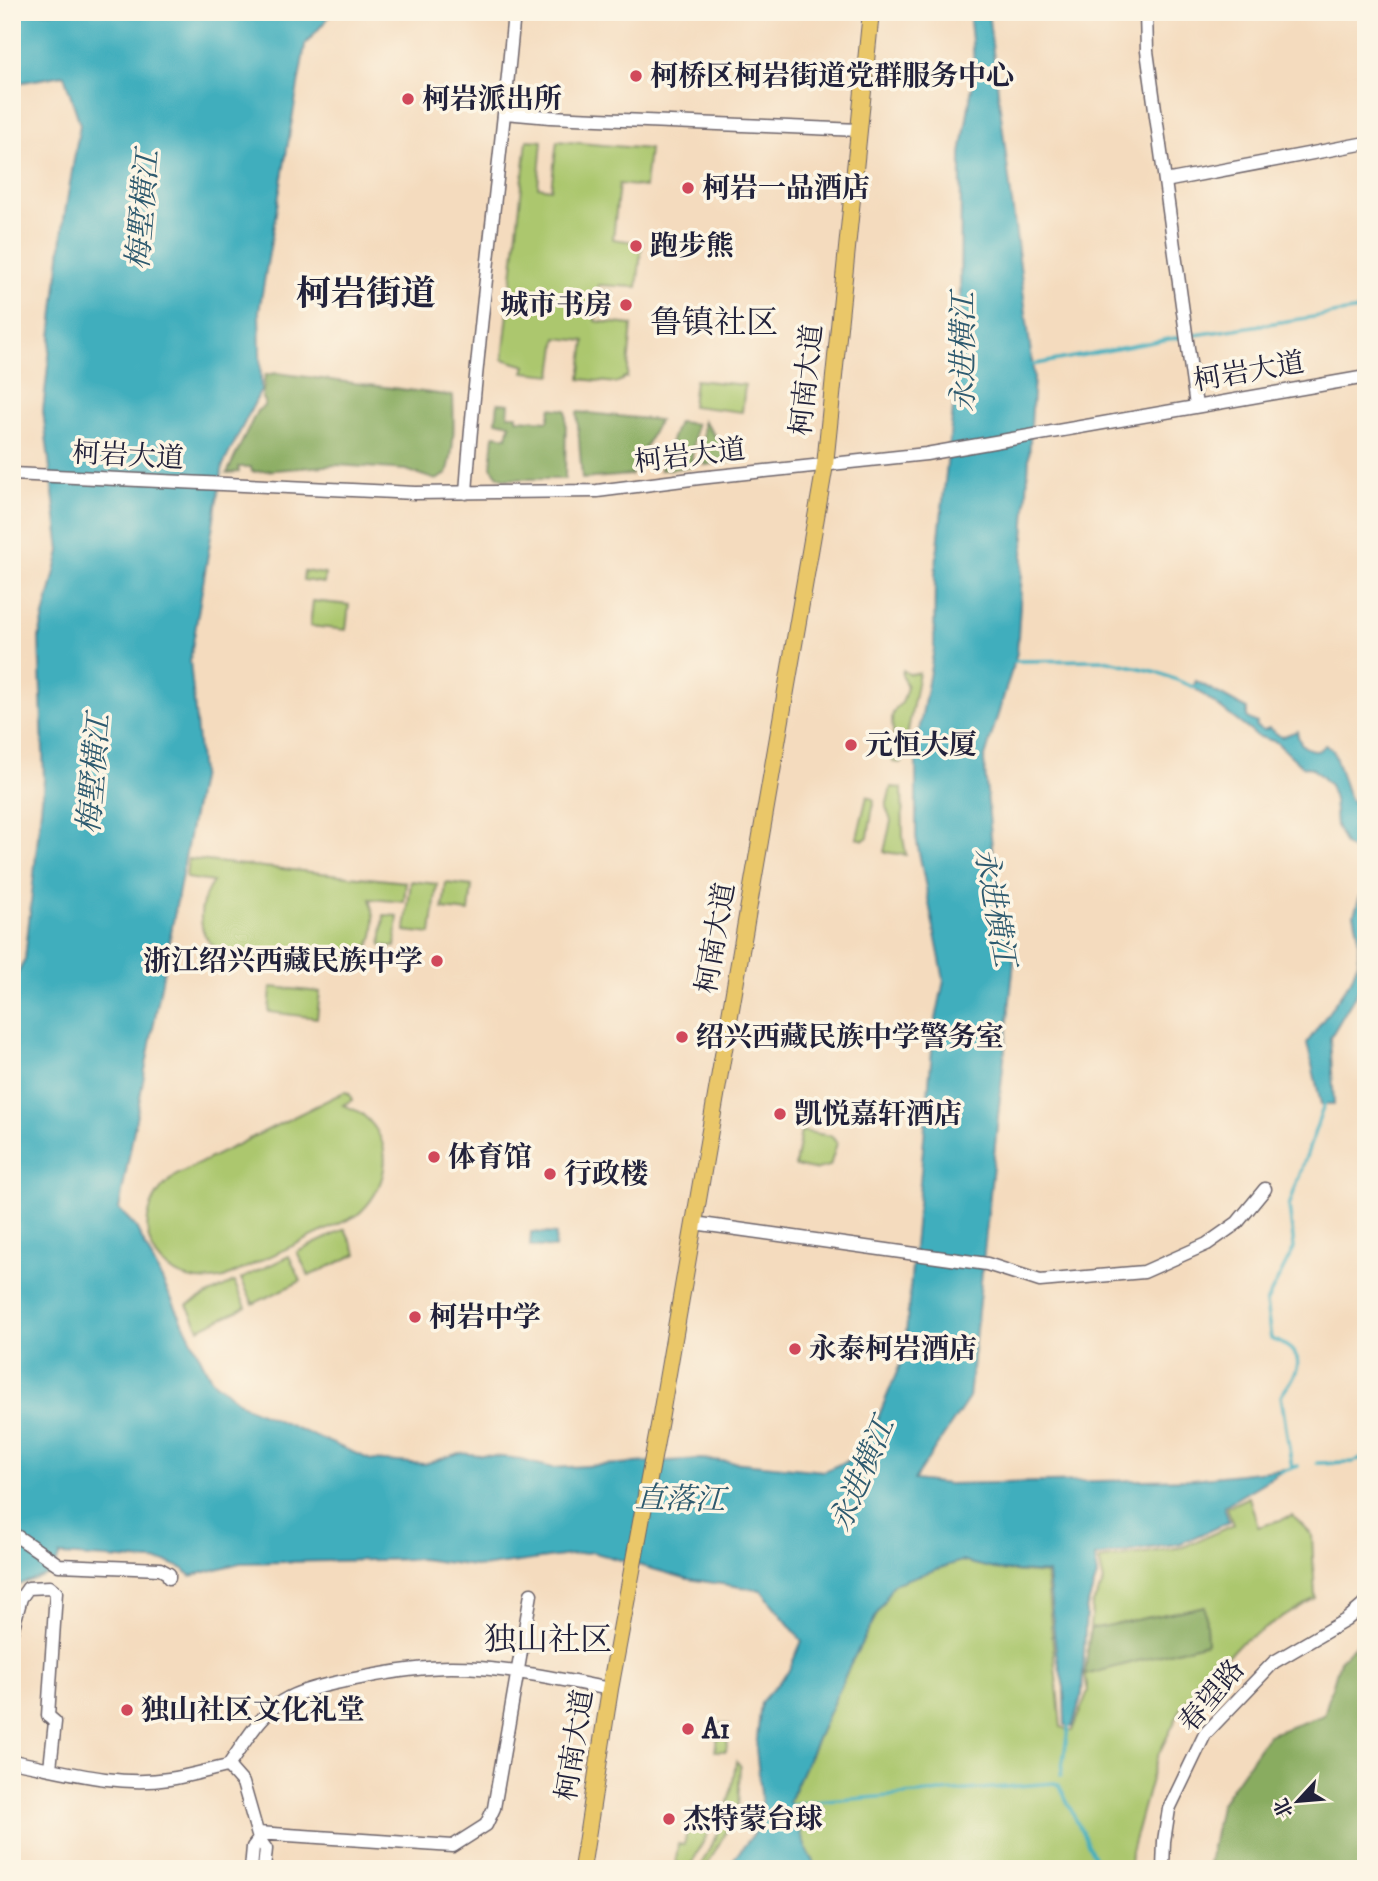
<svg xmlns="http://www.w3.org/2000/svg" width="1378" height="1881" viewBox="0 0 1378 1881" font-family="'IM FELL DW Pica','Noto Serif SC',serif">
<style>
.green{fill:#acc76e;stroke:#677454;stroke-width:2}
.forest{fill:#89ac61;stroke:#56674e;stroke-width:2}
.water{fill:#40aebd;stroke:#31687c;stroke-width:2}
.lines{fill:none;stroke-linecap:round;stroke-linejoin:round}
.stream{stroke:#40aebd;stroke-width:3.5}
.minor-casing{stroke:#6c6369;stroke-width:15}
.major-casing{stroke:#6c6369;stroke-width:18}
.minor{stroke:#fff;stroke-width:12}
.major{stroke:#eac769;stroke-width:16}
.poi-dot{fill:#d1495b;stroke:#fcf5e5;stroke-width:2.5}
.labels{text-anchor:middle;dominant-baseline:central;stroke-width:7;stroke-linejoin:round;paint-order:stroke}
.poi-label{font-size:28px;font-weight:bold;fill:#22223b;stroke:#fcf5e5;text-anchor:start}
.street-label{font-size:28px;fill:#22223b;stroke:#fcf5e5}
.water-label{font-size:30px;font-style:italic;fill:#2e5a6f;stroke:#fcf5e5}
.quarter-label{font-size:32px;fill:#22223b;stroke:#fcf5e5}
.district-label{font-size:35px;font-weight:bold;fill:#22223b;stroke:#fcf5e5}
</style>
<rect width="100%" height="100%" fill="#fcf5e5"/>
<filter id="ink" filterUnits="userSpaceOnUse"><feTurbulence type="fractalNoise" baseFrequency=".0143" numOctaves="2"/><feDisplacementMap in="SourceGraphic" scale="14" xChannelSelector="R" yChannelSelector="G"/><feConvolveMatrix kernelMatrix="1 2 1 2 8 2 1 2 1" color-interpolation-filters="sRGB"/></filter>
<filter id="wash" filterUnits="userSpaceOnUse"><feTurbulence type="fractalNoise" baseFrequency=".00686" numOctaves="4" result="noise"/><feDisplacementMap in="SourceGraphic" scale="28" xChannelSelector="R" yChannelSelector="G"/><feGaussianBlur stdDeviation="1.57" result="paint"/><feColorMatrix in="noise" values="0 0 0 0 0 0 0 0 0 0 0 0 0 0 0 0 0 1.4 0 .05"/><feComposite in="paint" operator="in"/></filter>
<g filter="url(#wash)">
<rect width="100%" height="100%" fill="#f4dbbe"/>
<path class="green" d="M527,140L542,141L538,187L551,189L557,141L649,149L645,187L619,184L613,239L642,243L637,287L598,285L595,321L632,325L627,378L624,377L622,380L616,383L580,379L585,341L557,338L552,375L524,372L526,366L503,359Z
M603,291L613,292L611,316L600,315Z
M695,380L745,385L742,412L692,406Z
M304,571L325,574L324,583L303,580Z
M313,601L349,605L346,630L310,626Z
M903,670L909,674L919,673L902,763L893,762C893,755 895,746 894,739C893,725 887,712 902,703L907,687L902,675Z
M891,787L902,788L903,837L906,855L884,852L891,821L886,807Z
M867,796L874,800L868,837L864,840L857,838Z
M188,859L406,882L404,902L370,899C380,931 374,957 338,966C314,964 290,961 267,959C254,957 240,957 228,954C195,943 195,906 213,882L186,878Z
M411,881L437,884L431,934L405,931Z
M446,883L472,886L469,912L443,909Z
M384,915L398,916L395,947L381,945Z
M271,987L320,992L317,1018L269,1012Z
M344,1092L349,1093L352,1100L343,1105C350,1108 358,1110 363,1115C398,1144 387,1191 356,1216L224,1278C153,1295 118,1215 178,1174Z
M801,1131L831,1136L837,1143L830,1166L813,1170L795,1166Z
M345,1229L357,1254L309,1276L297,1252Z
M289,1256L301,1281L253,1304L241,1279Z
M234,1282L246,1307L199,1329L187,1305Z
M1249,1497L1258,1527L1293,1516L1312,1535L1315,1598L1239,1644L1184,1703L1157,1757L1131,1852L1130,1869H817L807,1851L789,1801L851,1663L893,1584L961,1561L999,1570L1046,1574L1061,1727L1072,1731L1088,1691L1085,1675L1207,1643L1205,1607L1090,1629L1092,1605L1104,1582L1099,1560L1183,1547L1233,1525L1227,1507Z
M719,1723L730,1725L726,1751H715Z
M736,1761L740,1765L738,1810L705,1869H699L721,1826L732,1787Z
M691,1816L711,1819L712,1825L689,1869L678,1864L676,1860L678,1844L684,1845Z"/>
<path class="forest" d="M277,373L453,396C454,423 455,447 447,474L436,480L406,470L337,465L252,472L251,467H238L239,472L227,473L257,411L264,406L265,401L262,398L265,375Z
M498,403L509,404L508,415H517V419L548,421L551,408L566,410L565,479H504L498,476L491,467L494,435L507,437L510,424L496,421Z
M577,412L659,420L631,475L582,479Z
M703,421L736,461L704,465Z
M678,422L696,424L691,467L660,470Z
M1205,1606L1207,1643L1085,1675L1090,1629Z
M1366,1635V1869H1208L1220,1805L1268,1735L1324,1715L1340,1660Z"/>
<path class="water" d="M12,12H333L305,45L259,311L261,390L223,465L190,661L201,773L119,1209L136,1227L211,1379L244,1406L371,1460L425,1464L459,1453L513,1458L553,1468L701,1459L824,1471L863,1454L904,1355L934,1029L944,980L916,837V748L934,649L935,574L960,344L961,154L975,69L969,12H988L1034,377L1017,653L984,760L997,902L1014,961L969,1398L914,1480L948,1484L1193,1479L1286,1469L1224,1506L1229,1522L1181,1543L1095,1557L1097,1576L1086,1610L1082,1694L1072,1727L1065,1725L1064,1687L1056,1651L1048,1573L999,1570L961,1561L893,1584L851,1663L789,1801L807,1851L817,1869H732L733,1860L764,1821L756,1748L761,1702L788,1672L802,1641L761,1590L688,1579L592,1552L482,1567L421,1559L240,1563L190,1576L184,1569L167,1562L60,1555L52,1573L12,1587V985L25,959L44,780L39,637L60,551L43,411L64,219L80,124L64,75L12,84Z
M1196,681L1247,709V718L1257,723L1256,727L1264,730L1269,728L1281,737L1297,731C1299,745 1304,749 1318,751L1325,745L1333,750L1349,798L1366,818V977L1330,1038L1334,1104H1321L1307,1043L1351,980L1358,962V932L1354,914L1365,882L1362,865L1355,852L1345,845L1336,826L1334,800L1330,785L1312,768L1302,766L1276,742L1257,736L1193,687Z
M531,1232L556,1234L555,1248L530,1246Z"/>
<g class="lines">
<path class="stream" d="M1031,365L1169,339L1366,309
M1012,661L1104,660L1157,672L1196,688
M1317,1463L1353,1462L1366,1456
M1292,1468L1281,1395C1302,1369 1308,1352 1271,1339L1266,1303L1294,1248L1289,1206L1325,1102
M1280,1472L1298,1466
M1061,1775L1069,1722
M789,1806L814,1802L1055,1783L1059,1785L1100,1869"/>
</g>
</g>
<g filter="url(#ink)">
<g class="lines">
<g class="minor-casing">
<path id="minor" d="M1146,12L1147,51L1196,406
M505,113L550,117L859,130
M1165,181L1366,143
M12,474L415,493L597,491L699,478L926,454L1366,377
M466,493C477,332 500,173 514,12
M694,1223L987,1264L1040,1281L1144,1272L1207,1244L1237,1223L1265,1189
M12,1533L59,1565L160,1569L169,1574V1578
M12,1631L21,1598L28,1588L50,1587L56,1592L48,1716L55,1722L50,1768
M12,1761C63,1771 117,1787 169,1779C189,1776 209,1770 228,1766C244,1744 262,1710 288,1698C307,1688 338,1682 360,1678C390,1672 420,1667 451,1667C505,1667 558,1679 610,1689
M228,1766L243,1783L259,1839
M258,1833L453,1846L486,1825L494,1808L531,1594
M251,1869L253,1847L259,1839L266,1849L264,1869
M1163,1869L1164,1841L1169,1809L1205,1734L1274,1662L1346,1620L1366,1603"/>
</g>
<g class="major-casing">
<path id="major" d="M582,1869L610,1689L660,1420L825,465L871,12"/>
</g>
<use href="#minor" class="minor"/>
<use href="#major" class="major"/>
</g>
</g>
<g class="poi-dot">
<circle cx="636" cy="76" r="7"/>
<circle cx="408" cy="99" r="7"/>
<circle cx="688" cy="188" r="7"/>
<circle cx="636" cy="246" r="7"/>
<circle cx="626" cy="305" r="7"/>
<circle cx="851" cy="745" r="7"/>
<circle cx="437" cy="961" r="7"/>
<circle cx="682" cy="1037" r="7"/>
<circle cx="780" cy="1114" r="7"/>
<circle cx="434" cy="1157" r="7"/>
<circle cx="550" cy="1174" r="7"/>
<circle cx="415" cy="1317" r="7"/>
<circle cx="795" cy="1349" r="7"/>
<circle cx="127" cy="1710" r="7"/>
<circle cx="688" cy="1729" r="7"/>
<circle cx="669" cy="1819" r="7"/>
</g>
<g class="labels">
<g class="poi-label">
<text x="650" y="76">柯桥区柯岩街道党群服务中心</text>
<text x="422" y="99">柯岩派出所</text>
<text x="702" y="188">柯岩一品酒店</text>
<text x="650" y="246">跑步熊</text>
<text x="612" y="305" text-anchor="end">城市书房</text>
<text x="865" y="745">元恒大厦</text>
<text x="423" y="961" text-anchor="end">浙江绍兴西藏民族中学</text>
<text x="696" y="1037">绍兴西藏民族中学警务室</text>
<text x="794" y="1114">凯悦嘉轩酒店</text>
<text x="448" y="1157">体育馆</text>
<text x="564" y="1174">行政楼</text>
<text x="429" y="1317">柯岩中学</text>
<text x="809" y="1349">永泰柯岩酒店</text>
<text x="141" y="1710">独山社区文化礼堂</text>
<text x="702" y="1729">A1</text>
<text x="683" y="1819">杰特蒙台球</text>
</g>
<g class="street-label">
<text transform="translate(1249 372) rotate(-10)">柯岩大道</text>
<text transform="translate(807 380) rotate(-84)">柯南大道</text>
<text transform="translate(128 456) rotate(3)">柯岩大道</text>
<text transform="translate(690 456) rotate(-7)">柯岩大道</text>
<text transform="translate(716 938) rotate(-80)">柯南大道</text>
<text transform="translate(1212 1696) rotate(-50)">春望路</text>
<text transform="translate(575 1745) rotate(-81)">柯南大道</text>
</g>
<g class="water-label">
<text transform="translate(144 210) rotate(-85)">梅墅横江</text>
<text transform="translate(964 352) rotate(-90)">永进横江</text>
<text transform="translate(95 774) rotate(-85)">梅墅横江</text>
<text transform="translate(994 907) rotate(80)">永进横江</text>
<text transform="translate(863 1475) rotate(-67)">永进横江</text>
<text transform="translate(680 1500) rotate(2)">直落江</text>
</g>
<g class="quarter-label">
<text x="714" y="324">鲁镇社区</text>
<text x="548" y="1641">独山社区</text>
</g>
<g class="district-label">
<text x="366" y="295">柯岩街道</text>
</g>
</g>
<rect width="1378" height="1881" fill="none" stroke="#fcf5e5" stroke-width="42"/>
<g transform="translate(1298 1801) rotate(244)" stroke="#fcf5e5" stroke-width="5" paint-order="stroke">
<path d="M0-5L12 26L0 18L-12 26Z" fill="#22223b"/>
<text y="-10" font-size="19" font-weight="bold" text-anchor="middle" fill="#22223b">北</text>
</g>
</svg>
